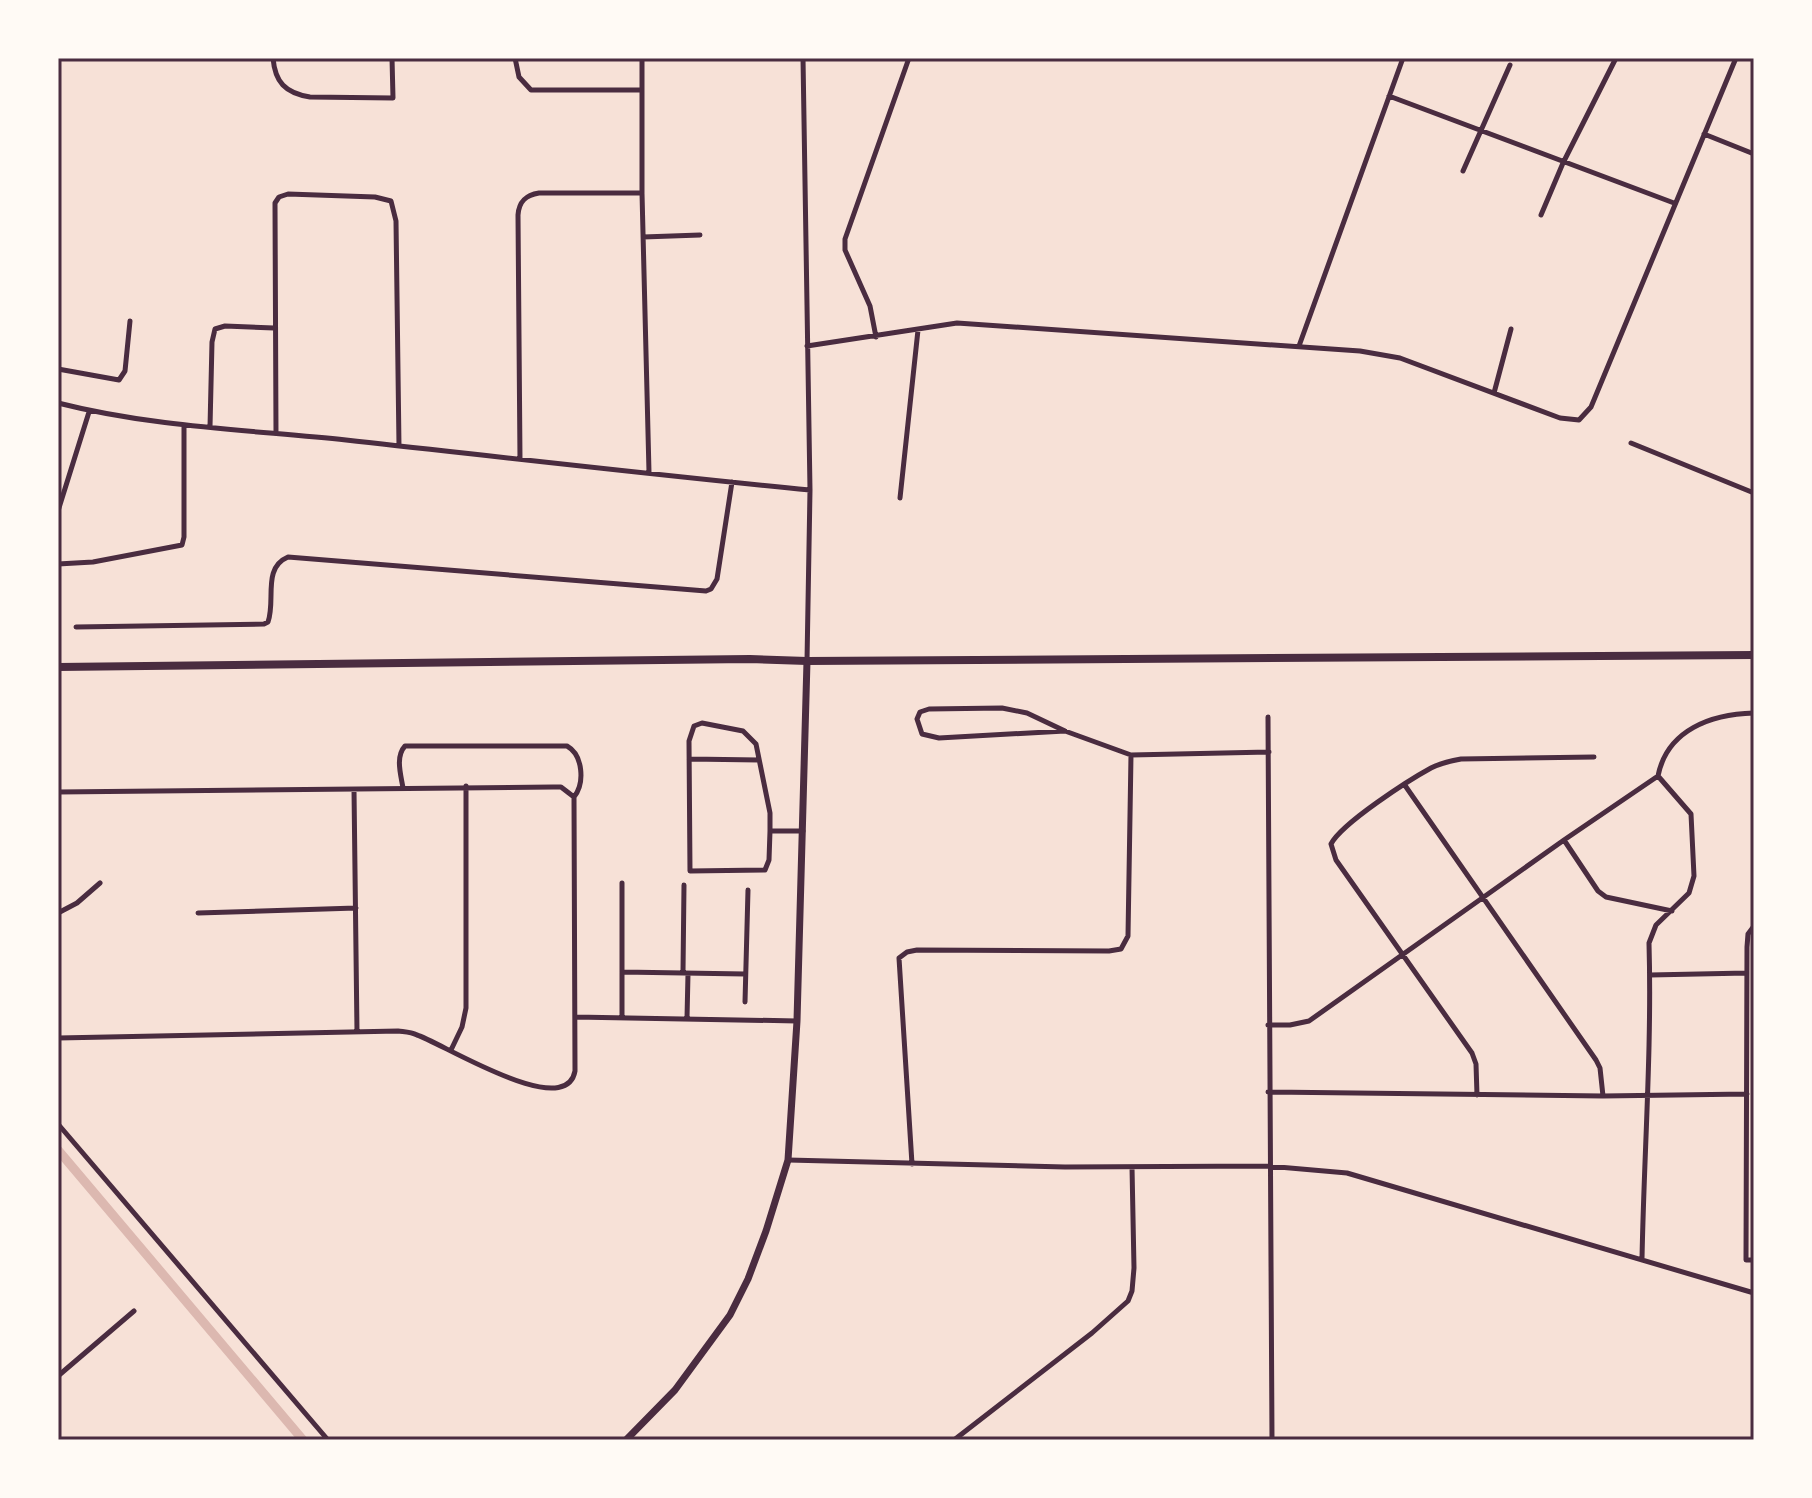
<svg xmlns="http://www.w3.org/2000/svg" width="1812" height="1498" viewBox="0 0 1812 1498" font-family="'Public Sans',sans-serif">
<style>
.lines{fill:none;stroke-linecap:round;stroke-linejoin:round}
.canal{stroke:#dcb8b0;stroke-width:9}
.minor{stroke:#4a2c40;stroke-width:5}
.tertiary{stroke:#4a2c40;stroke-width:7}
.primary{stroke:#4a2c40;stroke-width:8}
.neatline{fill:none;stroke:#4a2c40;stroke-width:3}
</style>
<rect width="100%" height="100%" fill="#f7e1d7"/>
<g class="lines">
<path class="canal" d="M58,1150L303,1440"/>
<path class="minor" d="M273,58C275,82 285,93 310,97L393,98L392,58
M515,58L519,77L531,90H642
M642,58V193L649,472
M803,58L810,490L807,661
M1389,96L1674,203
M1704,134L1754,154
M1463,171L1510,65
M1541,215L1563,163L1616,58
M643,237L700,235
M876,337L870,306L845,250V239L909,58
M807,346L957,323L1360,351L1400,358L1560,418L1579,420L1591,407L1736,58
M1299,346L1403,58
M58,369L119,380L125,371L130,321
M1494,393L1511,329
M58,403C152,427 250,430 346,440C501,457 655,475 810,490
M210,427L212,342L215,329L225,326L274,328
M276,433L275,203L279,197L288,194L375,197L391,201L396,221L399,446
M1631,443L1754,493
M520,459L518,215C519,201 526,195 539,193H642
M900,498L918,330
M58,511L89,412
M58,564L93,562L182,545L184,537V425
M76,627L264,624L268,622C276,600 262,568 288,557L706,591L711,589L717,579L732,482
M1268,717L1272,1440
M1065,731L939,738L922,734L917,719L920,712L929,709L1002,708L1027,713L1065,731L1131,755
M689,759L759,760
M1404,784L1596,1060L1600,1068L1603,1096
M403,788C401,775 395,757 405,746H567C583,755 585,783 574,797
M354,790L357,1032
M58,792L553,787H561L574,797
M770,831L769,860L765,870L690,871L689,741L694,726L702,723L743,731L756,744L770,813V831H803
M1564,840L1598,891L1606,897L1672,911
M622,883V1018
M58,913L77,903L100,883
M198,913L356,908
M1754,926L1748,934L1747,947L1746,1260H1754
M622,972L745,974
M683,972L684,885
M1650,975L1747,973
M745,1002L748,890
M575,1017L797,1021
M687,1018L688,974
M1268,1025H1290L1309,1021L1564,840L1658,776C1667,730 1711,714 1754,713
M58,1038L398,1031C405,1032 411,1032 417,1035C442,1043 566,1122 575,1071L574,797
M451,1050L462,1027L466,1008V786
M1268,1092L1603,1096L1747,1094
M1477,1095L1476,1064L1472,1053L1336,860L1331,844C1342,823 1409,780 1431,768C1441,763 1450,761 1461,759L1594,757
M58,1124L328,1440
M788,1160L1065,1167L1268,1166L1347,1173L1754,1293
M912,1164L899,958L907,952L917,950L1109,951L1121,949L1128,936L1131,755L1269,752
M1642,1259C1644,1153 1652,1048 1649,943L1656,925L1689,893L1694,876L1691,814L1658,776
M58,1376L134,1311
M954,1440L1092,1333L1128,1301L1132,1291L1134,1268L1132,1167"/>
<path class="tertiary" d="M626,1440L675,1390L730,1315L748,1279L766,1231L788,1160L797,1021L807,661"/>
<path class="primary" d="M58,667L750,659L807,661L1754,655"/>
</g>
<rect width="1812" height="1498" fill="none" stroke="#fffaf5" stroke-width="120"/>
<rect x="60" y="60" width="1692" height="1378" class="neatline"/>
</svg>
